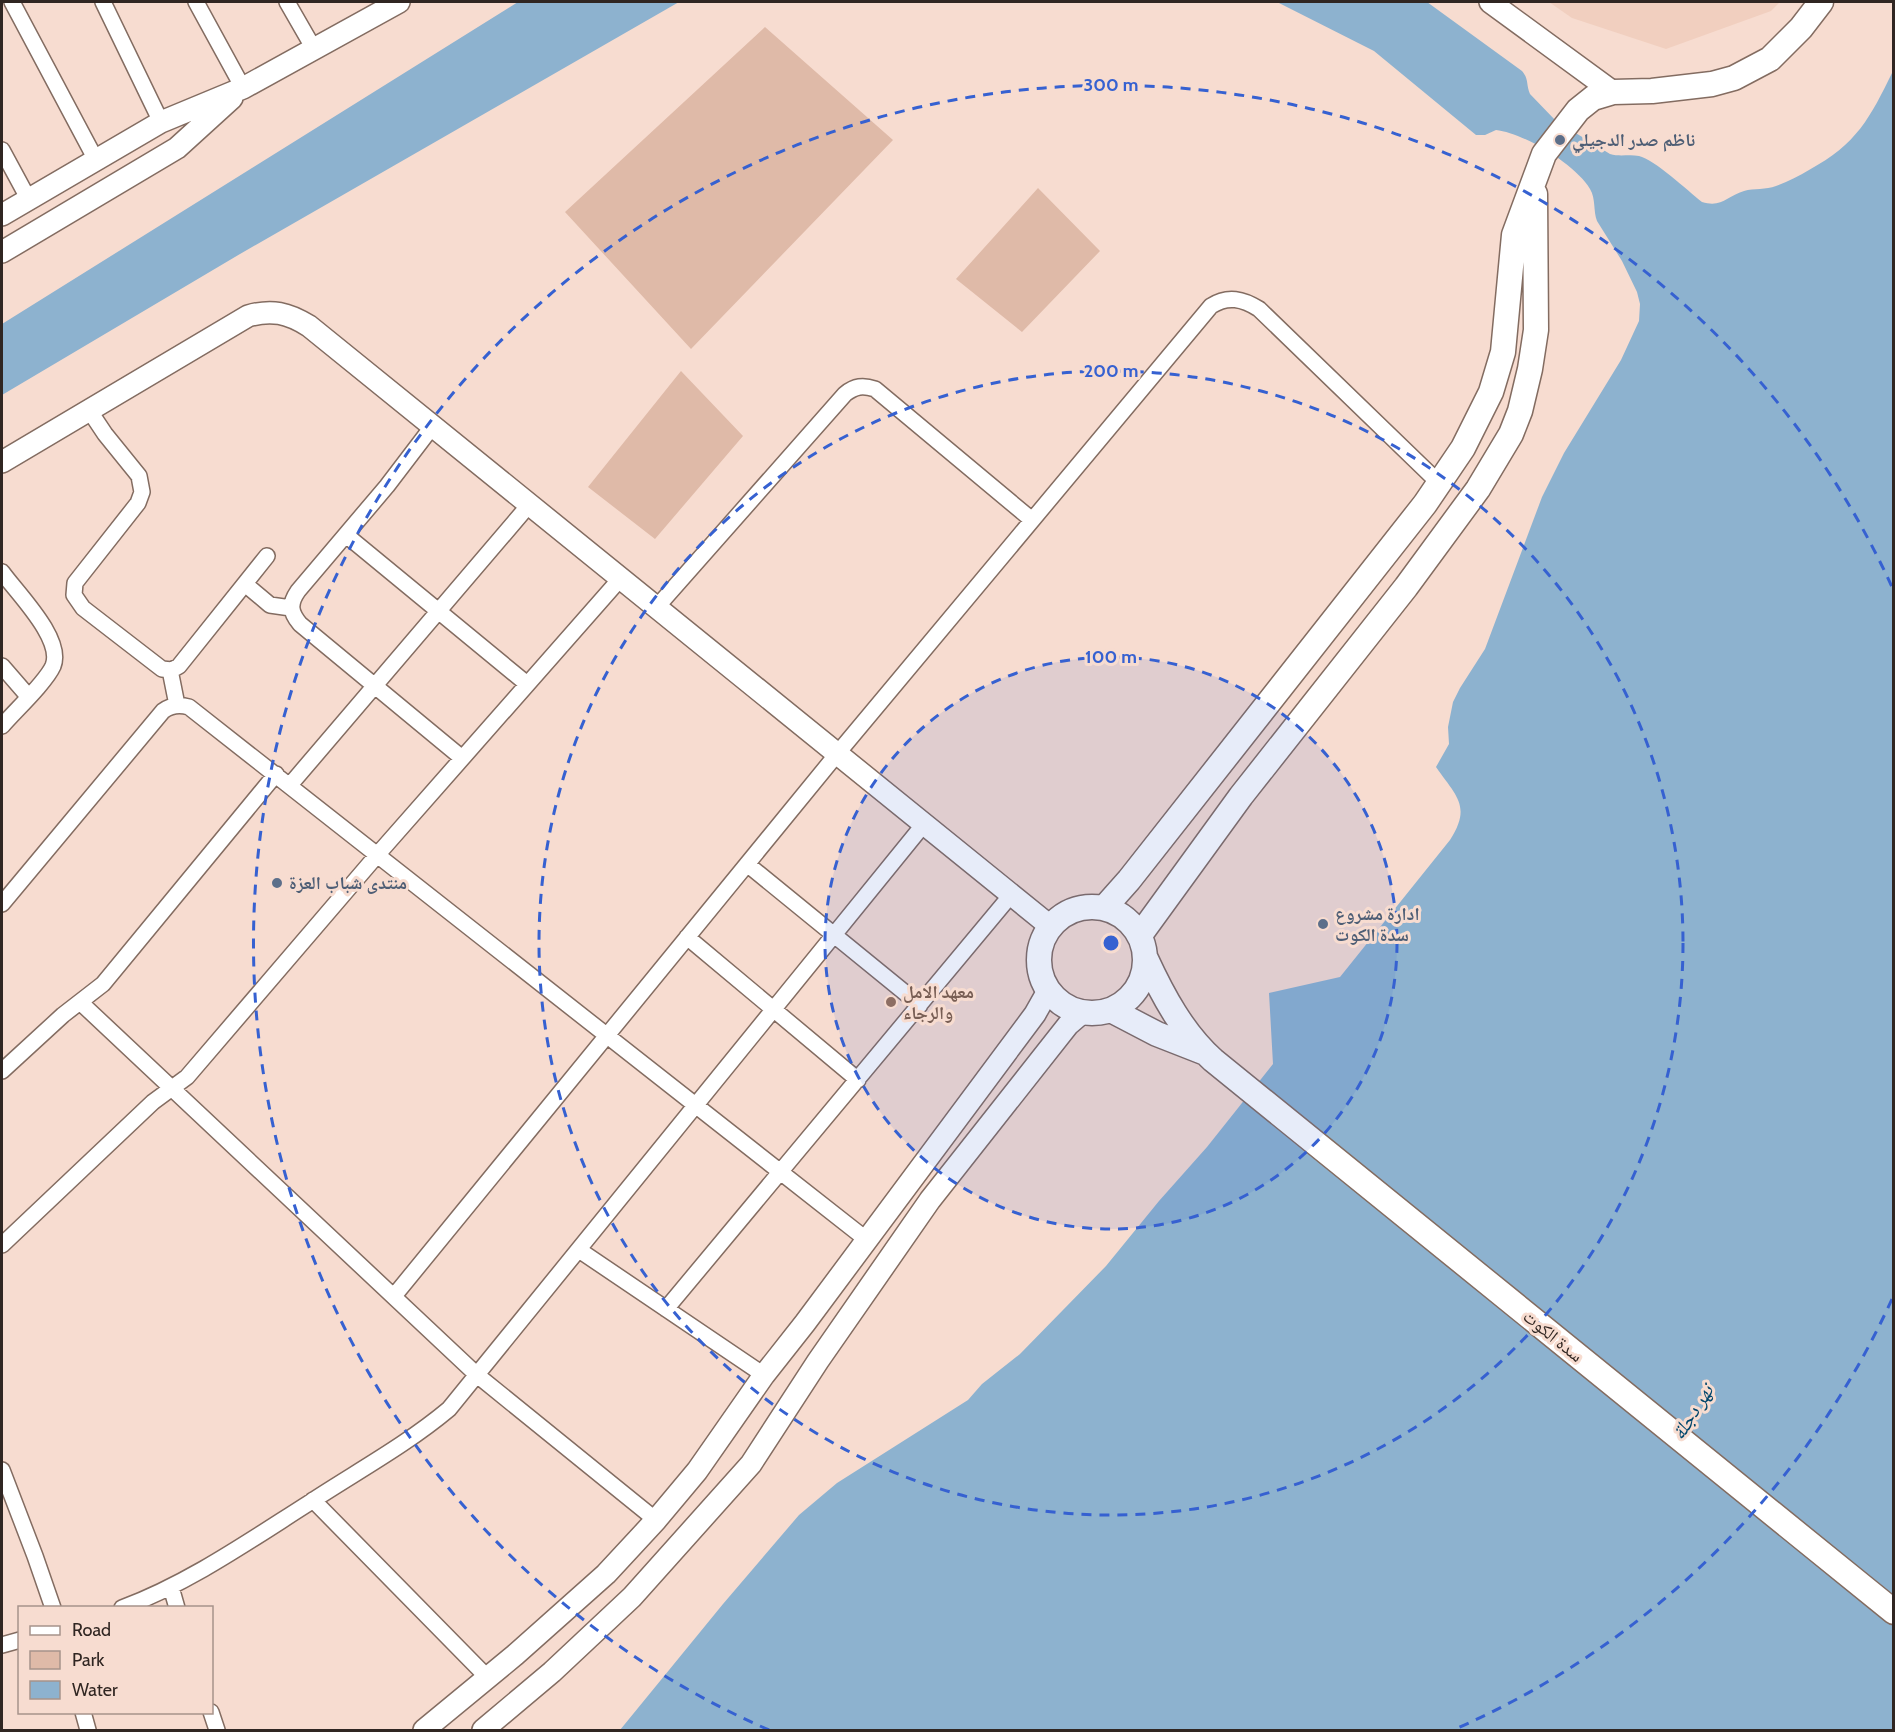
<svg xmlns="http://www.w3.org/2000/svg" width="1895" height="1732" viewBox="0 0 1895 1732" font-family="Cabin,'Noto Naskh Arabic',sans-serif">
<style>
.built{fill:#f1cfbf}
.green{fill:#dfbaa8}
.water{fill:#8db2cf}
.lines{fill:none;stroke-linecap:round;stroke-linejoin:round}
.street-casing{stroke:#836c61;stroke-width:18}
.secondary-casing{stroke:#836c61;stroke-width:24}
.primary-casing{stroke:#836c61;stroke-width:27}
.street{stroke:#fff;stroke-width:15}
.secondary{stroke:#fff;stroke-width:21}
.primary{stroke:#fff;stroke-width:24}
.ring{fill:none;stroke:#3661d1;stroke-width:3;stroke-dasharray:10 8}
.service-dot{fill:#5c6f8a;stroke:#f7dcd0;stroke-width:2}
.education-dot{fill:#8d6e63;stroke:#f7dcd0;stroke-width:2}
.labels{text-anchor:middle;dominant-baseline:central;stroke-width:6;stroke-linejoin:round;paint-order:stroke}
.service-label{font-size:18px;font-weight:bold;fill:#4e5e75;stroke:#f7dcd0;text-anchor:start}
.education-label{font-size:18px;font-weight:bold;fill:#785e54;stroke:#f7dcd0;text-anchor:start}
.street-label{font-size:18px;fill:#302622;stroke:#f7dcd0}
.water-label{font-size:20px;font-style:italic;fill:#00466c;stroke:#f7dcd0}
.centre{fill:#3661d1;stroke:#f7dcd0;stroke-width:3}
.ring-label{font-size:18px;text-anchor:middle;font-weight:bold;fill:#3661d1;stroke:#f7dcd0;stroke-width:6;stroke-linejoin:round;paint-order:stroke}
</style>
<rect width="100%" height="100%" fill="#f7dcd0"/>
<path class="built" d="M1549,2H1780L1771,11L1666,49L1572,18Z"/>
<path class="green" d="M765,27L893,140L691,349L565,212Z
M1038,188L1100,251L1022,332L956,279Z
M681,371L743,436L655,539L588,487Z"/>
<path class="water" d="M518,2H679L240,254L2,395V324Z
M1277,2H1427L1522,71C1529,79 1526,85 1530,94L1556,121L1610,154C1620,157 1629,154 1639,156C1654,159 1688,191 1702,202C1722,208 1727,196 1744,191C1754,188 1766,190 1776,186C1787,182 1799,176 1809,170C1857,144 1870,118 1893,71V1730H620L723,1604L799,1515L837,1483L968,1400L982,1384L1020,1354L1106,1266L1159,1201L1207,1147L1273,1064L1269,993L1340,977L1450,840C1472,806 1456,796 1436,767L1449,744L1448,727L1453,702L1460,688L1485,649L1542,497L1564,453L1621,360L1639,321L1640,304L1637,292L1622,261L1597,221C1593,211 1596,199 1590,189C1576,165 1524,133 1496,130L1485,135H1476L1374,51Z"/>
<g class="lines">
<g class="street-casing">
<path id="street" d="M12,2L96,160
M103,2L161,122
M196,2L243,88
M287,2L314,49
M2,150L29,200
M89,410L105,434L139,476L142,492L138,503L75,583L74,595L83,608L162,669L172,670L179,666L267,556
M432,427L387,486L298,591C289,604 290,612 300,624L462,758
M346,535L527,684
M2,572C17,593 64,639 53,666C46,682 14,712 2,726
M245,584L270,605L291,608
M656,608L845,394C855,386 863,385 875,389L1032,520
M2,666L28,696
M170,670L177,705
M290,785L529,505
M747,864L920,1005
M2,904L163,711C171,705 179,704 189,707L867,1240
M687,937L858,1080
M80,1002L477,1375L656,1520
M2,1071L63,1015L103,984L276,774
M2,1245L153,1102L187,1077L378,854L620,579
M579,1250L764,1375
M394,1296L837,754L1211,306C1228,295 1243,299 1259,309L1439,483
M666,1309L1011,895
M2,1470L35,1556L53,1608
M313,1500L488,1678
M171,1587L177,1608
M122,1608C189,1583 249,1541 309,1503C356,1472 406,1445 449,1409L924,824
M2,1645L20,1640
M83,1712L88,1730
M211,1712L217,1730"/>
</g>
<g class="secondary-casing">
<path id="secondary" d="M1490,2L1613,92
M2,215L161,122L243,88L399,2
M2,252L177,148L232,98
M2,462L248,316C272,309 288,313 309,326L1050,926
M424,1730L515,1655L606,1574L656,1520L697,1471L764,1375L805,1323L1035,1014L1048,991
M483,1730L552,1672L632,1597L751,1464L818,1361L930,1200L1068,1025L1082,1013"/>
</g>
<g class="primary-casing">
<path id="primary" d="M1039 960a53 53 0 1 1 106 0a53 53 0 1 1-106 0Z
M1105,907L1129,880L1425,504L1463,448L1491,392L1503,352L1514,235L1544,154L1578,110L1593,98L1613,92L1652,91L1712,84L1734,78L1770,59L1801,28L1821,2
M1140,935L1241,796L1406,587L1478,489L1511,434L1520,411L1530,369L1536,330L1535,194
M1146,959C1163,996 1183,1033 1213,1060L1894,1612
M1111,1010L1157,1034L1203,1052"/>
</g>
<use href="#street" class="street"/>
<use href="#secondary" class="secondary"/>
<use href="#primary" class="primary"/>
</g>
<circle cx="1111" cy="943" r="286" fill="#3661d1" fill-opacity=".12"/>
<g class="ring">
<circle cx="1111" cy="943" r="286"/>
<circle cx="1111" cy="943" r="572"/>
<path d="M1892 1299A858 858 0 0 1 1453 1730M769 1730A858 858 0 1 1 1892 587"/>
</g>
<g class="service-dot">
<circle cx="1560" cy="140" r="6"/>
<circle cx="277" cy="883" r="6"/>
<circle cx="1323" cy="924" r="6"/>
</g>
<circle class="education-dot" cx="891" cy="1002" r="6"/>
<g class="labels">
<g class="service-label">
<text x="1572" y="140">ناظم صدر الدجيلي</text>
<text x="289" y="883">منتدى شباب العزة</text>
<text x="1335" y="914">ادارة مشروع<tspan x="1335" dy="21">سدة الكوت</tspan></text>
</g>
<g class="education-label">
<text x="903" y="992">معهد الامل<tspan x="903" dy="21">والرجاء</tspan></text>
</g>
<g class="street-label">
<text transform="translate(1553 1336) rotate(39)">سدة الكوت</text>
</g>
<g class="water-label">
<text transform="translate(1692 1412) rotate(-58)">نهر دجلة</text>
</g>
</g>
<circle cx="1111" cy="943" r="9" class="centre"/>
<g class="ring-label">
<text x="1111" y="91">300 m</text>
<text x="1111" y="377">200 m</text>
<text x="1111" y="663">100 m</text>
</g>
<rect width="1895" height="1732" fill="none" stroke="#302622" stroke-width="6"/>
<rect x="18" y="1606" width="195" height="108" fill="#f7dcd0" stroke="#a7938a" stroke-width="1.5"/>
<rect x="30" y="1626" width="30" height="9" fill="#ffffff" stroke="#a7938a" stroke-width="1.5"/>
<text x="72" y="1636" font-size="18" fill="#302622">Road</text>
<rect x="30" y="1651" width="30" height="18" fill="#dfbaa8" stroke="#a7938a" stroke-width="1.5"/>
<text x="72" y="1666" font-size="18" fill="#302622">Park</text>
<rect x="30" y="1681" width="30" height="18" fill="#8db2cf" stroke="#a7938a" stroke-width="1.5"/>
<text x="72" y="1696" font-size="18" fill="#302622">Water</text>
</svg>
